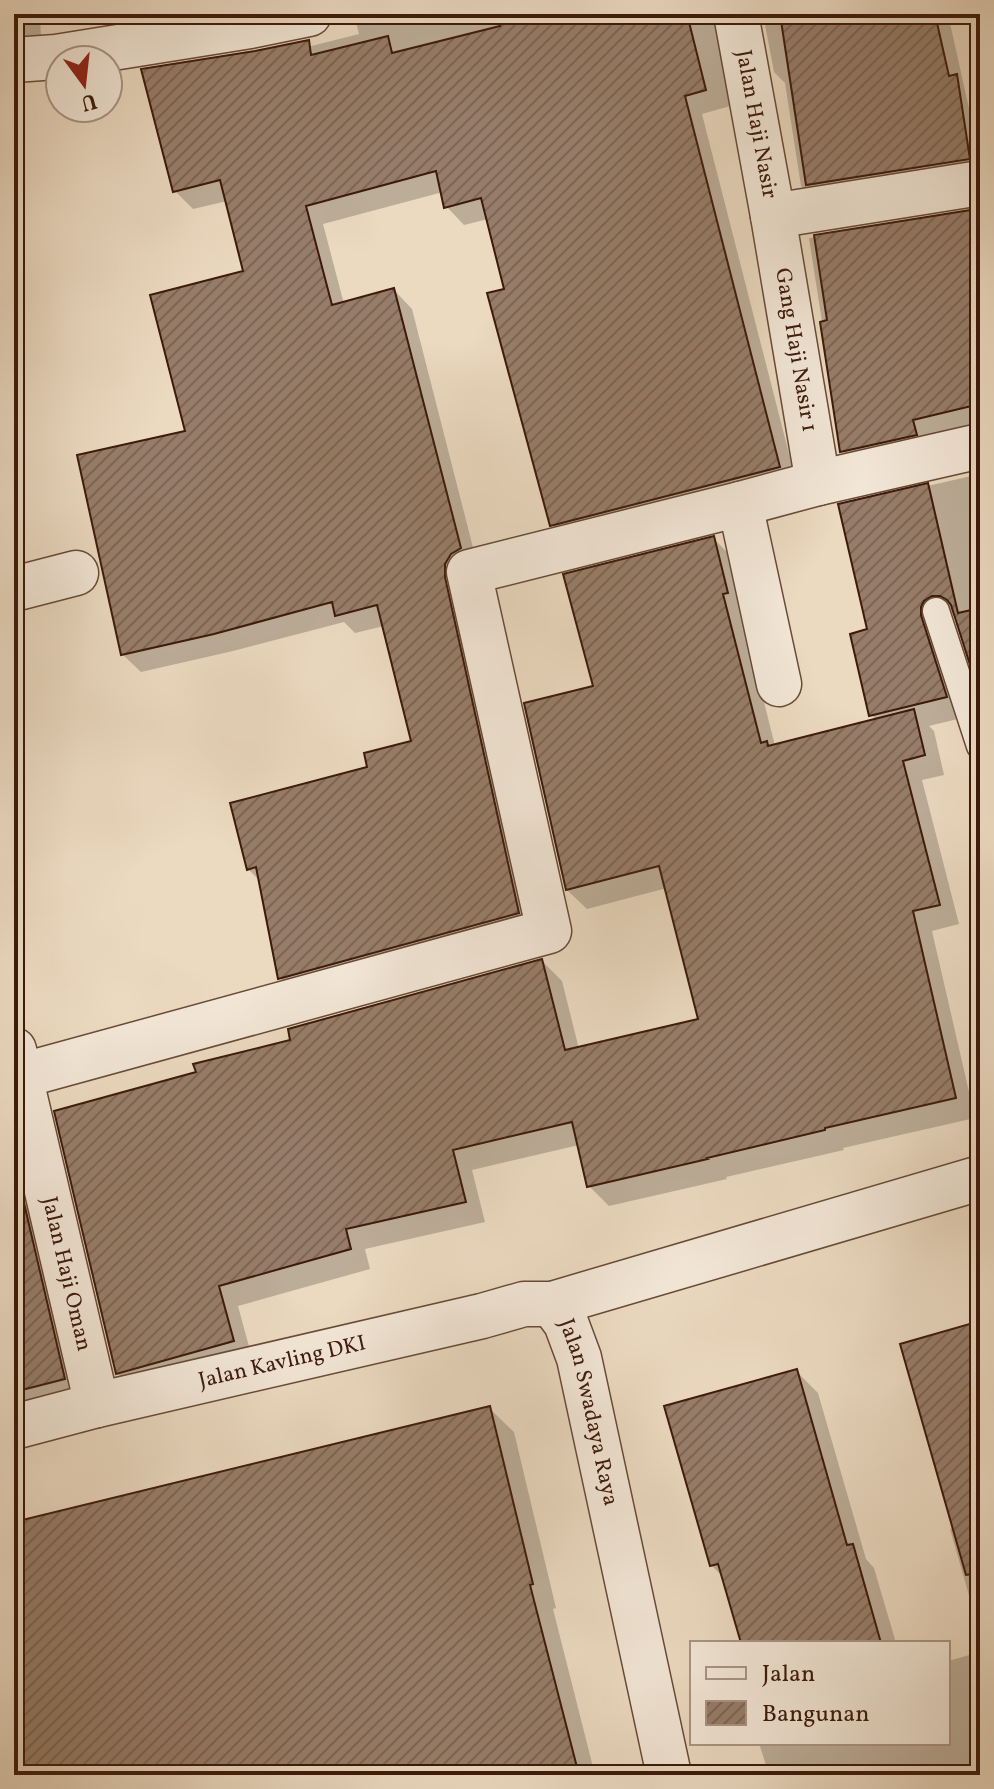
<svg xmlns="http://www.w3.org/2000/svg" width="994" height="1789" viewBox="0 0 994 1789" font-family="Vollkorn,serif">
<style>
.shadow{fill:#0003}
.building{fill:url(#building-hatch);stroke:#3d1a0b;stroke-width:2}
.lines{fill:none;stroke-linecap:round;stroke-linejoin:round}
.lane-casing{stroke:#684a38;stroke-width:29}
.street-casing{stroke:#684a38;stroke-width:47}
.lane{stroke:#f2e6d6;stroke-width:26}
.street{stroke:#f2e6d6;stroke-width:44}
.labels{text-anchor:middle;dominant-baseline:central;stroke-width:6;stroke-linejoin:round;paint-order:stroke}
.street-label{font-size:22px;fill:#3d1a0b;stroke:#f2e6d6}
</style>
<defs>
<pattern id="building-hatch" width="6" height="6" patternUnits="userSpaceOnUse" patternTransform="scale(2)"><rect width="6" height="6" fill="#977d69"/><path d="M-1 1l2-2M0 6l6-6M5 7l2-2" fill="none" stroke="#7c6655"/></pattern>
</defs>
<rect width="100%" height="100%" fill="#ebd9c0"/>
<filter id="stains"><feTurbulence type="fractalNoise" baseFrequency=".0025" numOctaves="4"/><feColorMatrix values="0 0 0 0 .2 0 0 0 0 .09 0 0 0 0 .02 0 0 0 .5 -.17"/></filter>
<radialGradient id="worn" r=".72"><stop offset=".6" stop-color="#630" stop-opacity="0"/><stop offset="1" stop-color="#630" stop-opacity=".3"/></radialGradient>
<path class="shadow" d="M14,14H40L41,39L14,41Z
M111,14H183L185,21L129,34Z
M354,14H737L741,103L702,114L797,485L570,543L552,525L506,290L488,219L464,225L446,206L443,192L323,224L344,304L394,290L412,309L478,567L536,931L298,996L280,978L260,881L248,869L370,769L413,742L384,626L355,633L344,622L233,651L141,672L122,654L188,433L246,273L227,201L193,209L175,191L212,71L359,34Z
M763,14H948L980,158V178L819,204L801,186L785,83L774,72Z
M978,212L980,214V445L862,472L842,451L809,238Z
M980,474V688L956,615H953L944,621L966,717L929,726L934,731L944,775L922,780L959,924L932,931L975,1118L843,1148L844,1150L726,1177L727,1179L609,1206L589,1186L579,1145L472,1170L485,1222L365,1249L370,1269L238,1306L253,1361L137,1393L117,1373L198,1074L542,961L562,981L579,1049L700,1020L667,888L587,909L567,890L595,687L713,538L734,559L742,614L775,746L877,720L871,715L870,631L840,506Z
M14,1136L21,1164H14Z
M21,1193L44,1217L88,1402L14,1422V1195Z
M980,1323V1634L950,1529L954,1528Z
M796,1371L818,1393L866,1559L874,1568L896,1643H743L724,1578L711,1565Z
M489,1408L514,1432L556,1608L553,1609L595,1775H14V1524Z
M980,1652V1775H769L759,1743H948V1661Z"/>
<path class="building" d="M497,14H687L706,90L685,96L780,467L550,526L487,293L504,289L481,198L444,208L436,171L306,206L332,305L394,288L461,548L451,554L445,564V577L519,913L278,979L256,867L247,870L230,803L367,767L364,753L411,741L377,605L335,616L332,602L214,634L121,655L77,455L185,431L150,295L243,271L220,180L173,192L141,69L255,51L309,40L311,55L388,36L392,53L500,26Z
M780,14H935L949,76L957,74L970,159L806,185Z
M977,209L980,233V404L913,420L917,435L840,452L820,322L827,320L814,235Z
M928,483L958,613L980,608V689L978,690L951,605L947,600L940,596H932L924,601L921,607V615L947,697L869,716L850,634L867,629L838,504Z
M714,536L728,593L723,594L761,743L767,741L768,746L914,709L925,755L903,761L940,905L913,911L956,1098L825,1128V1130L707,1158L708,1159L587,1187L572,1122L453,1150L466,1202L346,1229L351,1249L219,1286L234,1341L116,1374L54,1111L196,1072L193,1064L290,1040L288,1029L542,959L565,1050L698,1019L659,866L566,890L524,703L593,686L563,574Z
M14,1160L65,1379L14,1392Z
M980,1321V1573L966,1575L900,1344Z
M797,1369L847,1545L853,1544L881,1643H741L718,1564L710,1566L664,1406Z
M490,1406L533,1584L530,1585L579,1775H14V1522Z"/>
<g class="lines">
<g class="lane-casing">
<path id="lane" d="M936,611L980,746"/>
</g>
<g class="street-casing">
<g id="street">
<path id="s1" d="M736,14L773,216L980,183"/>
<path d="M14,60L56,57L250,26L309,14"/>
<path id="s2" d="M773,216L818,483"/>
<path d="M740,504L779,684"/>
<path d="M14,589L76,573"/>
<path id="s3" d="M14,1050L97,1405"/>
<path d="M20,1076L549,931L469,572L740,504L818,483L980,446"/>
<path id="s4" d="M552,1304L566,1323L579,1358L669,1775"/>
<path id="s5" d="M14,1427L97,1405L482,1316L524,1304H552L980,1178"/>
</g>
</g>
<use href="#lane" class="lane"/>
<use href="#street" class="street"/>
</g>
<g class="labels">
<g class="street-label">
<text stroke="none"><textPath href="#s1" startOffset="112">Jalan Haji Nasir</textPath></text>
<text stroke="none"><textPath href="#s2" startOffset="136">Gang Haji Nasir 1</textPath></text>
<text stroke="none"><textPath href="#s3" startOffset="230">Jalan Haji Oman</textPath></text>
<text stroke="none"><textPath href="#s5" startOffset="276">Jalan Kavling DKI</textPath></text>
<text stroke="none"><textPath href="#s4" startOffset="116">Jalan Swadaya Raya</textPath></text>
</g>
</g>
<rect width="994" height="1789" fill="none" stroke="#ebd9c0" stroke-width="48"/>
<rect x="16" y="16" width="962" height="1757" fill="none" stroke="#3d1a0b" stroke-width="4"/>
<rect x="24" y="24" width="946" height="1741" fill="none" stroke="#3d1a0b" stroke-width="2"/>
<rect x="690" y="1641" width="260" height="104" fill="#f2e6d6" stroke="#aa9485" stroke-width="2"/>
<rect x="706" y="1667" width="40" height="12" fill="#f2e6d6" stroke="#aa9485" stroke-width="2"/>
<text x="762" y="1681" font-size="24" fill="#3d1a0b">Jalan</text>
<rect x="706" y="1701" width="40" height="24" fill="url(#building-hatch)" stroke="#aa9485" stroke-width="2"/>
<text x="762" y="1721" font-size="24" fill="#3d1a0b">Bangunan</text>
<g transform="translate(84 84) rotate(165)"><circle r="38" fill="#f2e6d6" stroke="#aa9485" stroke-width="2"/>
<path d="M0-6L14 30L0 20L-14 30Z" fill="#8f2418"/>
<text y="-12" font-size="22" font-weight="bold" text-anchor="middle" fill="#3d1a0b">U</text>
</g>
<rect width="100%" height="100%" filter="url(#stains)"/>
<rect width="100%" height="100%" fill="url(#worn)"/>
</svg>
